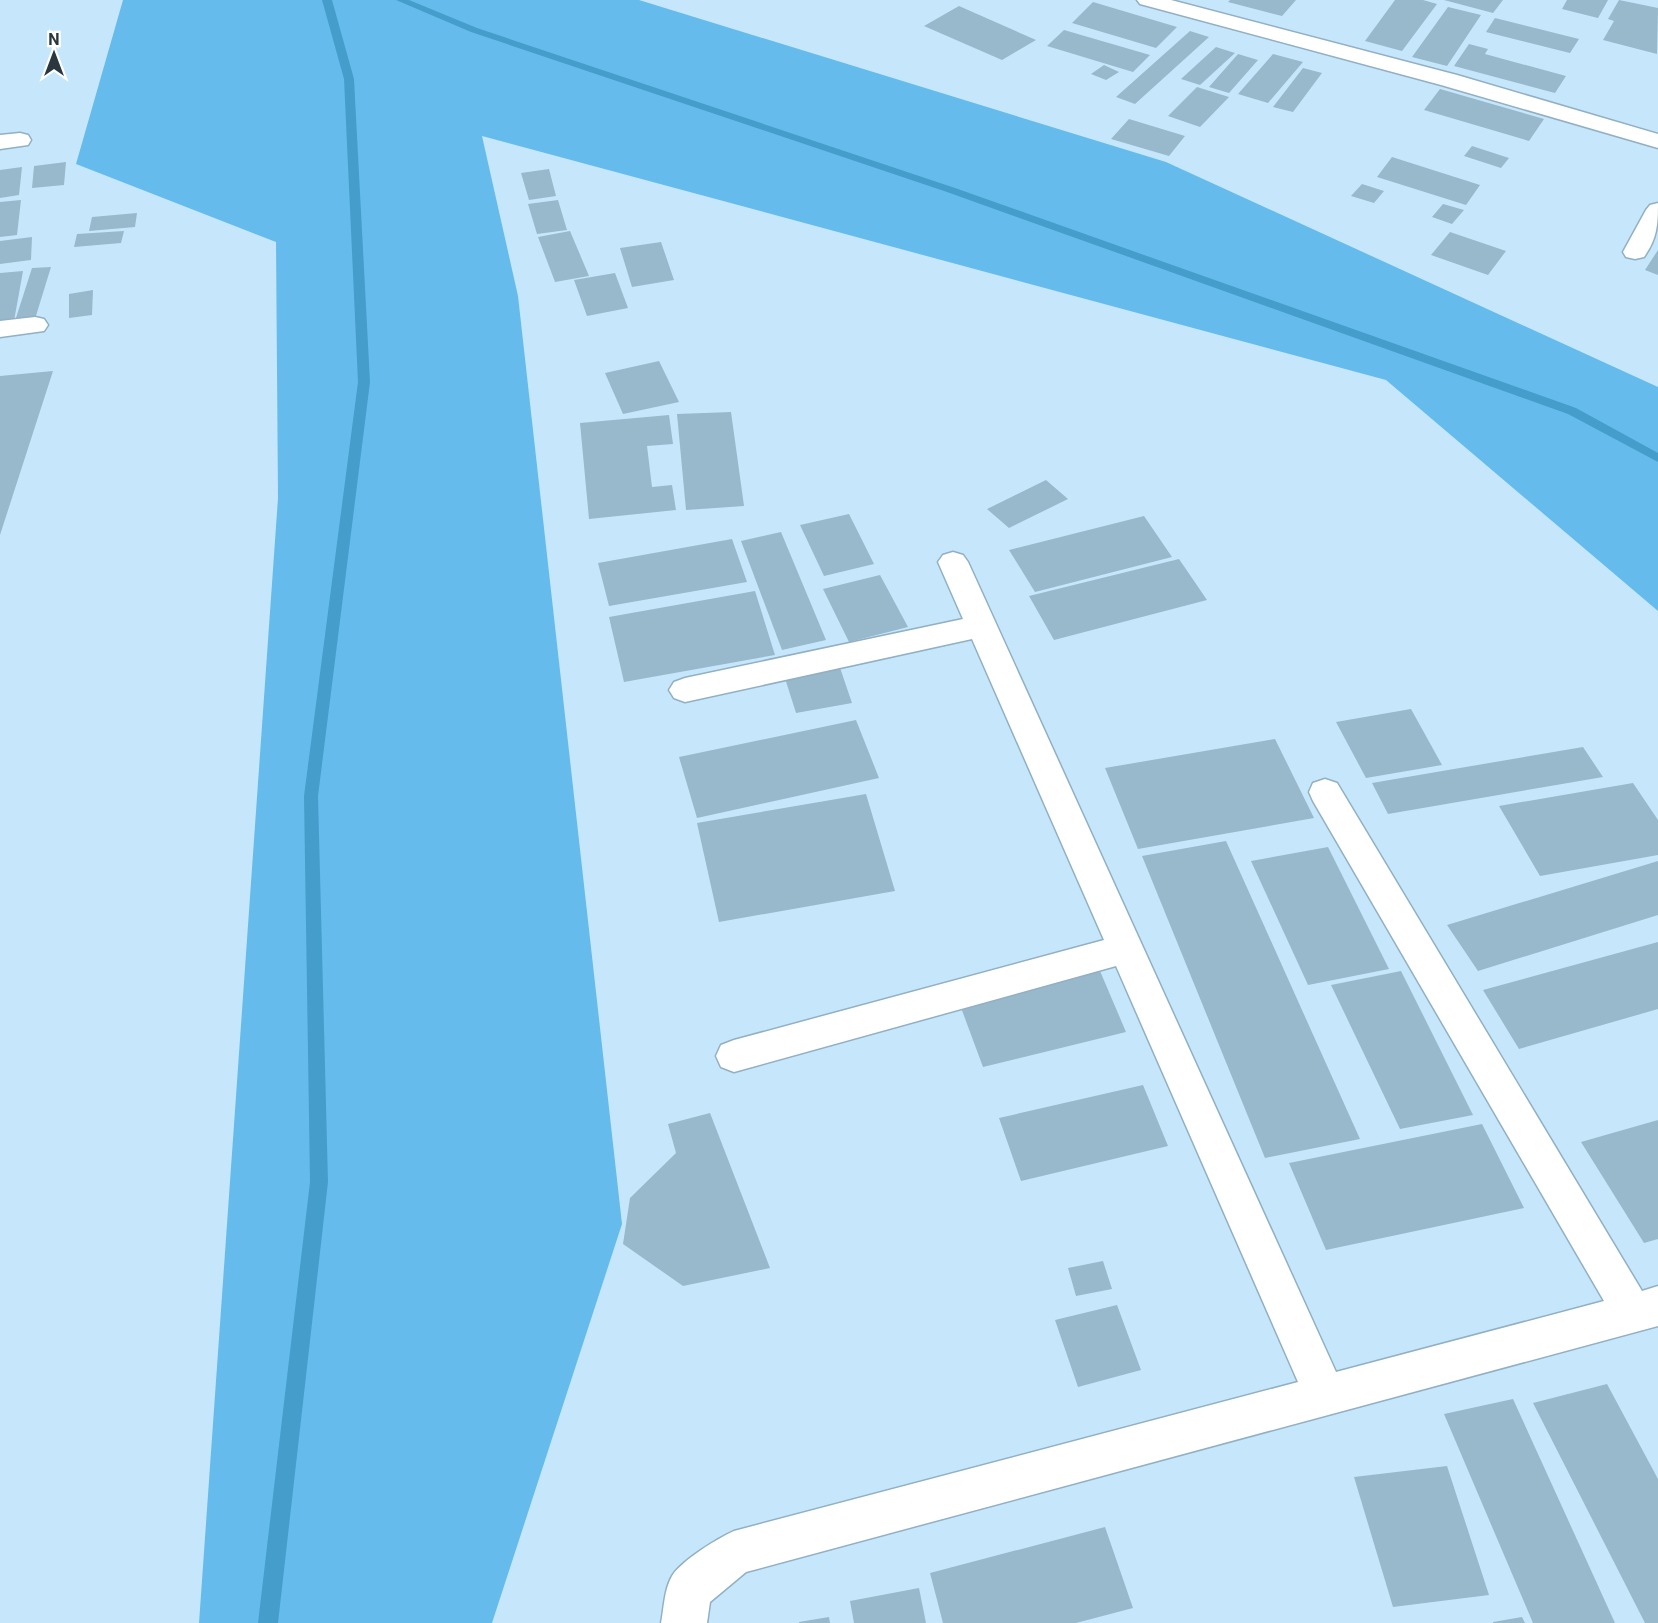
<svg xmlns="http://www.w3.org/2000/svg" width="1658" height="1623" viewBox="0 0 1658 1623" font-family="Roboto,sans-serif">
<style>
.forest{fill:#65bcec}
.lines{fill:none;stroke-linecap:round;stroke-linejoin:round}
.stream{fill:#459dcc;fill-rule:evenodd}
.building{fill:#98b8cc}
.minor-casing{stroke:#91b0c3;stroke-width:3}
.minor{fill:#fff;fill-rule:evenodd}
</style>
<rect width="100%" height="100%" fill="#c6e7fb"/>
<path class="forest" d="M123,0H639L1166,162L1658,387V611L1386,380L482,136L518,296L622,1224L492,1623H199L278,498L276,242L76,164Z"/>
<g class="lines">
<path class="stream" d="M322,0H332L354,79L370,382L318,796L328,1182L278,1623H258L310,1182L304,796L358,382L344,79Z
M396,0H409L477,28L955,188L1576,408L1658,453V462L1568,414L947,192L471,32Z"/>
</g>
<path class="building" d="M1230,0H1296L1282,16L1228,2Z
M1395,0H1423L1437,4L1402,51L1365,41Z
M1444,0H1503L1493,13Z
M1567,0H1608L1598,18L1562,9Z
M1619,0L1658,8L1657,54L1603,40L1614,21L1608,19Z
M1093,2L1177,27L1156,48L1072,23Z
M959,6L1036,40L1002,60L924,26Z
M1448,7L1481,15L1447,66L1412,57Z
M1495,18L1579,39L1570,53L1486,32Z
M1064,30L1150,55L1133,72L1047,46Z
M1190,31L1209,37L1135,104L1116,97Z
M1469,44L1488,49L1485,54L1566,76L1555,93L1454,66Z
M1216,47L1235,53L1200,85L1181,79Z
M1238,54L1258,60L1229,93L1209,87Z
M1273,54L1303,62L1268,103L1238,94Z
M1104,65L1119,72L1106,80L1091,74Z
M1303,68L1322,73L1293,112L1273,107Z
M1197,87L1229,97L1200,127L1168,116Z
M1440,89L1544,119L1529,141L1424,110Z
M1129,119L1185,136L1169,156L1111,139Z
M1472,146L1509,158L1501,168L1464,156Z
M1392,157L1480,185L1466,205L1377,177Z
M66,162L64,185L32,188L34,166Z
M22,167L19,195L0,198V170Z
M549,169L556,196L529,200L521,173Z
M1362,184L1384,191L1374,203L1351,196Z
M21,200L17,235L0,237V202Z
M558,200L567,230L537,234L528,204Z
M1443,204L1464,210L1452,224L1432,217Z
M137,213L135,227L89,231L92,217Z
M124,231L121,243L74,247L77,234Z
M570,231L589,276L555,282L538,237Z
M1450,232L1506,251L1488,275L1431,255Z
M32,237L31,260L0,264V241Z
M661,242L674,280L632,287L620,248Z
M1658,250V275L1645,270Z
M51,267L35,319L15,321L32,268Z
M23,271L14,321L0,323V273Z
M615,273L628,308L587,316L574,280Z
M93,290L92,315L69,318V294Z
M659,361L679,402L623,414L605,373Z
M53,371L0,535V376Z
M731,412L744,506L686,510L677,414Z
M669,415L673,444L647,446L652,487L672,485L676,510L589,519L580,423Z
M1046,480L1068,499L1009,528L987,509Z
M849,514L874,564L824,576L800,525Z
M1144,516L1172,557L1035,592L1009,550Z
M781,532L826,640L782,650L741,541Z
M732,539L747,582L609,606L598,563Z
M1179,559L1207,600L1054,640L1029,596Z
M880,575L908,627L849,642L823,589Z
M755,591L775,655L624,682L609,617Z
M838,662L852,703L796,713L783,672Z
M1411,709L1442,765L1366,778L1336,722Z
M856,720L879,778L697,818L679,757Z
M1275,739L1314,818L1138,849L1105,768Z
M1583,747L1603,777L1388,814L1372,783Z
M1633,783L1658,820V855L1540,876L1499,806Z
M866,794L895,891L719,922L697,823Z
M1226,841L1360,1139L1265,1158L1142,856Z
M1328,847L1389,969L1308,985L1251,861Z
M1658,861V915L1478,971L1447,925Z
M1658,942V1009L1519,1049L1483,990Z
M1100,971L1126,1032L983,1067L960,1005Z
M1401,971L1473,1115L1400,1129L1331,985Z
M1143,1085L1168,1146L1021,1181L999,1118Z
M710,1113L770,1268L683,1286L623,1244L630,1198L676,1153L668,1124Z
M1658,1120V1239L1644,1243L1581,1142Z
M1482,1124L1524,1208L1326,1250L1289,1163Z
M1103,1261L1112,1289L1076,1296L1068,1268Z
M1117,1305L1141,1370L1078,1387L1055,1320Z
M1607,1384L1658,1479V1623H1645L1533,1403Z
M1513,1399L1615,1623H1533L1444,1414Z
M1447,1466L1489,1595L1393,1607L1354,1477Z
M1105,1527L1133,1608L1076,1623H943L930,1573Z
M919,1588L926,1623H854L850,1601Z
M829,1617L830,1623H799V1622Z
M1522,1617L1525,1623H1493V1622Z"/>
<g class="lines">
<g class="minor-casing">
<path id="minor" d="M1137,0H1171L1457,75L1658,134V148L1441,85L1140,4Z
M20,133L28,135L31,140L28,145L0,149V135Z
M1658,203C1658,225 1657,239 1644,257L1635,259L1626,257L1623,252L1646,210L1650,205Z
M35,317L44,319L48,325L44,331L0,337V321Z
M953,552L963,555L968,562L1336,1372L1604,1301L1313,801L1309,792L1313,783L1325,779L1337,783L1642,1291L1658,1286V1326L746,1572L710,1602L707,1623H661C664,1608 664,1590 672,1576C681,1561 718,1538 734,1531L1298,1382L1116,966L734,1072L721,1067L716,1056L721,1045L734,1040L1104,940L972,639L685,702L674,698L669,690L674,682L685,678L963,619L938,562L943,555Z"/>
</g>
<use href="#minor" class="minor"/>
</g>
<g transform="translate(54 54)" stroke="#ffffff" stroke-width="4.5" paint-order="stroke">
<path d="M0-4.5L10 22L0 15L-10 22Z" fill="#2a373f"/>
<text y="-9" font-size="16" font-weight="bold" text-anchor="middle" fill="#2a373f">N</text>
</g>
</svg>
